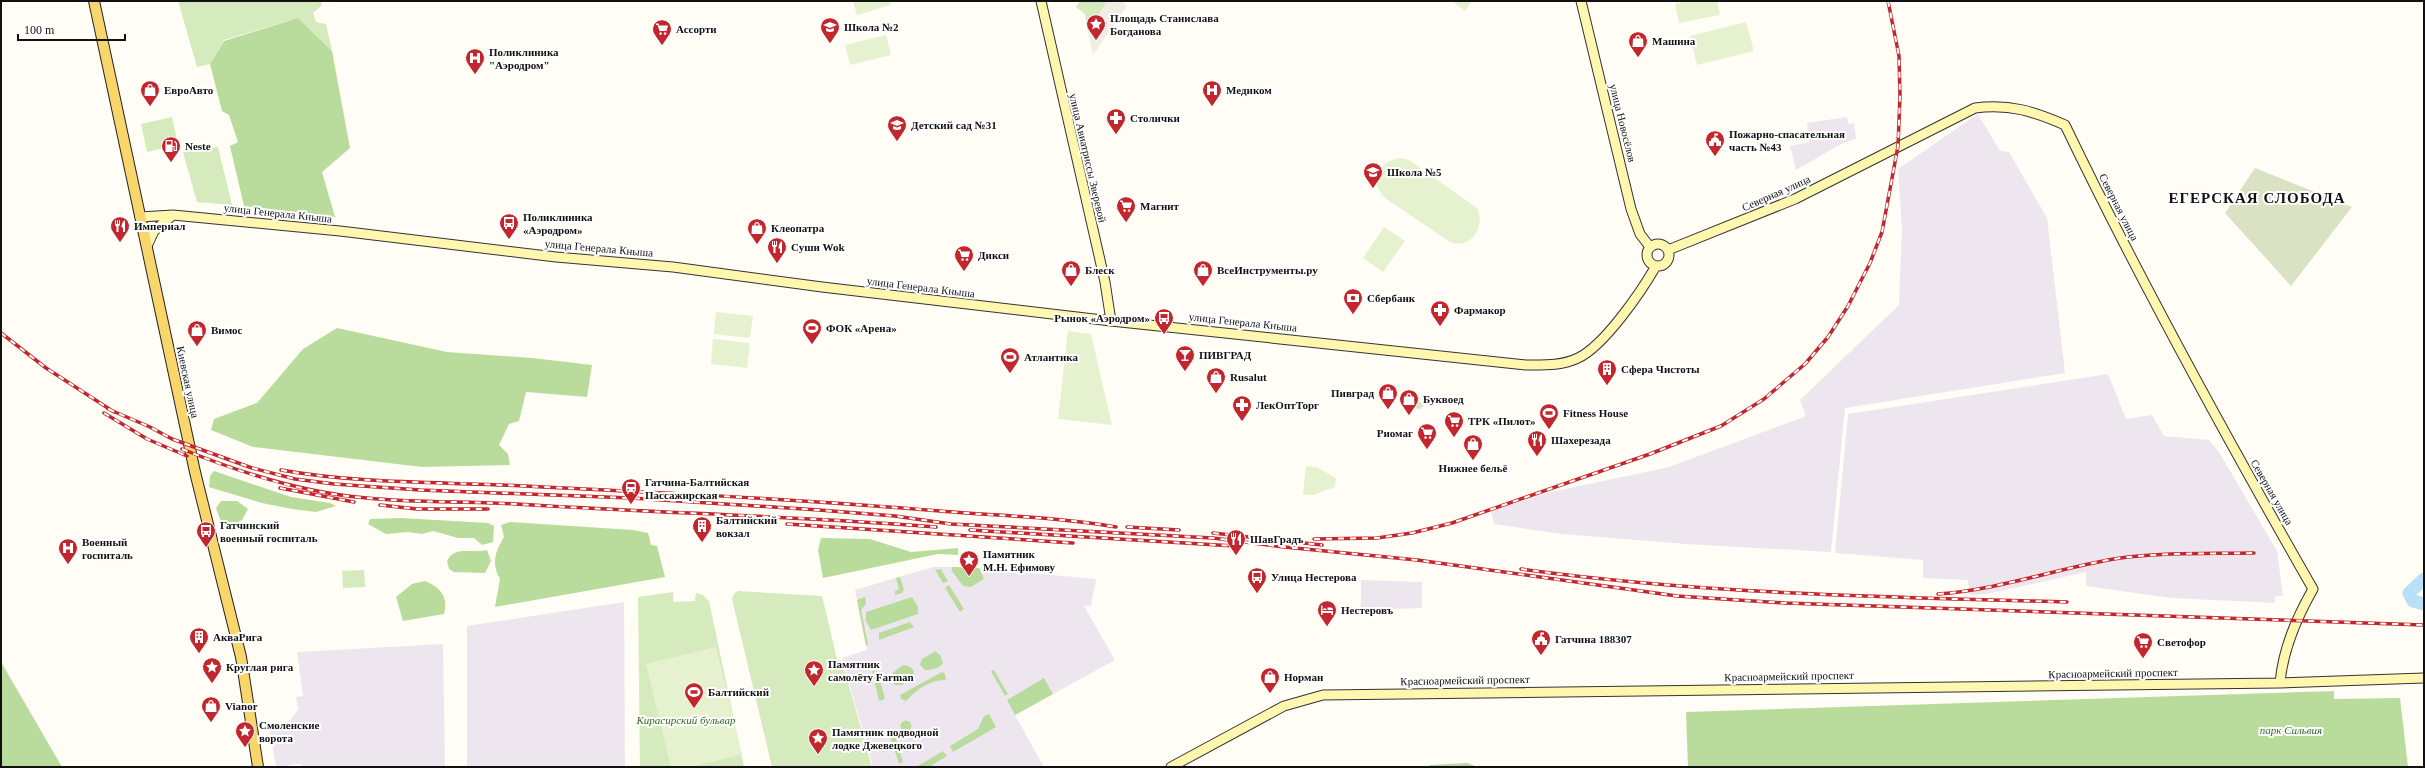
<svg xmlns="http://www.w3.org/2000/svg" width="2425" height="768" viewBox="0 0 2425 768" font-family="Georgia,serif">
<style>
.industrial{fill:#eee6ef}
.green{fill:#d5ebbd}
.forest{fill:#b9dc9c}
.cemetery{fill:#d9e3c4}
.pitch{fill:#e6f2cf}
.plaza{fill:#f1ede2}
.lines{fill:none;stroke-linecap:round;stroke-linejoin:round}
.river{stroke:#b9e0f7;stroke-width:13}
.secondary-casing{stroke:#333;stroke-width:11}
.primary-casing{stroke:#222;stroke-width:12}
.secondary{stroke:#fff6b0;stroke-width:9}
.primary{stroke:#f9d66b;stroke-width:10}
.rail-casing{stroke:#c4262e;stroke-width:3.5}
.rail{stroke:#fff;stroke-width:2;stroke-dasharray:6;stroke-linecap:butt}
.labels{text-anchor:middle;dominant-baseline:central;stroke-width:4;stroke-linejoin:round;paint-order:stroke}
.poi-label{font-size:11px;font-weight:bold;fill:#111;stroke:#fff;text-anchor:start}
.street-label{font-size:11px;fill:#111;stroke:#fff}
.park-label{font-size:11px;font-style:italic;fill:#2f6b1f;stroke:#fff}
.district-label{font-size:15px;font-weight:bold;letter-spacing:1px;fill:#111;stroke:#fff}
</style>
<rect width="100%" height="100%" fill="#fffdf5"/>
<path class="industrial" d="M1978,114L2000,151L2009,152L2047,218L2065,373L1845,408L1831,552L1686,544L1562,534L1494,524L1491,511L1547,493L1669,467L1806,416L1800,400L1899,305L1902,229L1898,169Z
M1847,117L1848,124L1854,123L1856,139L1843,143L1796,170L1790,146L1809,142L1807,123Z
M2108,374L2126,419L2152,415L2164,436L2209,440L2219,452L2277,551L2283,596H2275V603L2171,598L2086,586V572L1987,594L1970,595L1968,580L1923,578V560L1835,553L1848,414Z
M933,567H965L1096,579L1091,606H1084L1115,660L1015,715L1044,767H873L842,658L867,650L855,590Z
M1361,580L1422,582V608L1361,610Z
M624,602L625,767H467V626Z
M443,644L445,767H303L300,764L276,767L269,725L290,721L298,709L296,697L303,696L297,652Z"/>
<path class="green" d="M178,1H320L322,5L313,13L316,22L326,24L332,51L298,18L224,40L210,64L197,67Z
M1080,1H1107L1098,16L1086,22L1085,14L1076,7Z
M172,117L178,145L147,152L141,124Z
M218,147L232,205L197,202L183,152Z
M1401,400L1426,403L1420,409L1407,407Z
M364,570L365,587L343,588L342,571Z
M738,591L822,596L837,659L842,661L872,767H772L732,599L734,594Z
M673,592V602L695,601L696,593L703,595L709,601L744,767H640L638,597Z"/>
<path class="forest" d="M298,18L332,51L350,148L322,172L335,217L244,206L230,146L238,142L229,115L222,111L210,64L224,41Z
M337,328L447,352L532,358L592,365L587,397L526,392L519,421L509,424L499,445L508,454L510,465L422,467L253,447L211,430L214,419L257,403L303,349Z
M214,471L291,497L330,503L336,506L316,512L292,509L262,503L209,487L210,476Z
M221,501H237L248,509L242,520L227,527L220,519L216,508Z
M401,518L488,523L494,526L493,542L482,545L474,538H458L433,531L422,534L407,532L386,534L368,524L370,519H374Z
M510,522L633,530L648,533L651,545L657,546L665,577L495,607L500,579C491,564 495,552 504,537L501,525Z
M821,538L870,539L911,552L958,548V555L938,554L823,578L818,550Z
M487,550L491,561L485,573L454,572L449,569L447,561C455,545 471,554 487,550Z
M952,567L979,568L984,579L971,587L963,586L952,571Z
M941,569L948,581L943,583L935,570Z
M900,577L904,589L902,593L895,595V591L899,589L896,578Z
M425,581C440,587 449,597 444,614L403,621L396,597L412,584Z
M949,585L964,609L960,612L945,588Z
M865,597L866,604L861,610L868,644L866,646L857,600Z
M912,597L918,607V614L871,630L866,621V612Z
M910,622L914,627L879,640V633Z
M935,651L940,655L943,663C938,669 933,670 925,670L920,665L922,659Z
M1,662L62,767H1Z
M903,665C911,666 915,669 914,678L902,685H895L890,675Z
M994,670L1008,694L1005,696L991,671Z
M872,671L878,672L885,699L879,701Z
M942,672L945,674L946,680C931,679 916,690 906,701L901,699L900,695Z
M1044,678L1053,694L1015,715L1007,700Z
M2334,691V699L2400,698L2408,767H1688L1686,712Z
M989,714L996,727L953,752L950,746L978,729L984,716Z
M900.5 726a5.5 5.5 0 1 1 11 0a5.5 5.5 0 1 1-11 0Z
M895,735L903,762L899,764L890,736Z
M943,751L947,756L929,767H916Z
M1468,763L1477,767H1431L1429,765Z"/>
<path class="cemetery" d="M2255,168L2352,207L2291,286L2225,213Z"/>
<path class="pitch" d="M853,1H890L891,5L857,15Z
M1452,1H1472L1465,11Z
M1689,1H1717L1720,15L1679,23L1675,4Z
M1746,22L1754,51L1697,65L1690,36Z
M886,35L891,55L850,65L845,45Z
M1401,158L1409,160L1477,208C1486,226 1471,250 1450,242L1385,198C1367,180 1378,162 1401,158Z
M1384,227L1405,241L1383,272L1363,258Z
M716,312L753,316L750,338L714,334Z
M1068,331L1091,334L1112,425L1058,419Z
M713,339L750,343L747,368L711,364Z
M1306,466L1316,467L1336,478L1335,487L1313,495L1303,494Z
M716,647L742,754L692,767H671L646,664Z"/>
<path class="plaza" d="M1107,1H1121L1127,6L1093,55L1087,28L1098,16Z"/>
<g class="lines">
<path class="river" d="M2424,579L2409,593L2413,601L2424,604"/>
<g class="secondary-casing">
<path id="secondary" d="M1041,1L1105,282L1111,321
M1581,1L1631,209L1640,234L1650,247
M140,217L173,215L340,231L556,257L673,267L822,287L1111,321L1526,365C1543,365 1562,366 1578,358C1604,346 1641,292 1656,266
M1647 255a11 11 0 1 1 22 0a11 11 0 1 1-22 0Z
M147,246L154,231L173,215
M1668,250L1795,199L1975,108C2009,103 2035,112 2065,125C2141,283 2226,437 2313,589C2296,619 2283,649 2280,683
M1171,767L1284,706L1323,695L2280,683L2424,678"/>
</g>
<g class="primary-casing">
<path id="primary" d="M94,1L195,472L241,657L258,767"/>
</g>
<use href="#secondary" class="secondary"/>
<use href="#primary" class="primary"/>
<g class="rail-casing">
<path id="rail" d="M1,333L46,368L114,412
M108,409L150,427L172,439L252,468L295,479L334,484L420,490L631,498L819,510L895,516L951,524L1213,538L1284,547L1417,560L1677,596L1785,603L2424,625
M104,413L147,439L187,456
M182,449C241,473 303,493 367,498C416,503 466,501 516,504C656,513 796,516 936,527
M281,470C354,483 429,482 503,485C649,492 795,499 940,511C999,516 1058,517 1116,527
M280,488L354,502
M380,505L417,509H488
M787,524L1073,543
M1127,527L1179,530
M970,530L1234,546
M1213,533L1322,545
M1314,539L1377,538L1412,533L1452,523L1650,454L1721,426L1764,399L1805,364L1828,337L1848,306L1870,263L1882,232L1898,146L1900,96L1899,56L1888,1
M1521,569C1702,594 1884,597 2067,602
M1938,594C1998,590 2055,569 2114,559C2160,552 2207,554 2254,553"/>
</g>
<use href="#rail" class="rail"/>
</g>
<defs>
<g id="sight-pin" transform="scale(1)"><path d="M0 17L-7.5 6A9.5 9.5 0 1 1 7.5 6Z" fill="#c4262e" stroke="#fff"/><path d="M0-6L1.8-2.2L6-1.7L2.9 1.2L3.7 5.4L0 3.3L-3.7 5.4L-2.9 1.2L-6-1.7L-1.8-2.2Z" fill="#fff"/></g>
<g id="school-pin" transform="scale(1)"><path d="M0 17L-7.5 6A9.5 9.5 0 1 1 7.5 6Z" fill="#c4262e" stroke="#fff"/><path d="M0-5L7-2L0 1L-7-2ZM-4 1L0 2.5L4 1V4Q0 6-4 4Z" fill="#fff"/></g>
<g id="supermarket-pin" transform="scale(1)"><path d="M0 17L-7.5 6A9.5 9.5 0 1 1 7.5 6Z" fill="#c4262e" stroke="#fff"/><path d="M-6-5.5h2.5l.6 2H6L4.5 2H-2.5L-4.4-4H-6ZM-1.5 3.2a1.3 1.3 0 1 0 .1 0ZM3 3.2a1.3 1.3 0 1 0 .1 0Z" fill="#fff"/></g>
<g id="shop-pin" transform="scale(1)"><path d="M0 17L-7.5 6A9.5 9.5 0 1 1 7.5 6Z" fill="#c4262e" stroke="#fff"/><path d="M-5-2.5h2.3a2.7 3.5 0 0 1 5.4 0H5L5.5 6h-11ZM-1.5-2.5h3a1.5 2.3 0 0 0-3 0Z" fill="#fff"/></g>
<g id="hospital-pin" transform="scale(1)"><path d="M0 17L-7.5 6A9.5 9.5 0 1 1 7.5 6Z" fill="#c4262e" stroke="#fff"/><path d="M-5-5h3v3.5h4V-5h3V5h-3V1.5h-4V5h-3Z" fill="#fff"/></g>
<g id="pharmacy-pin" transform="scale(1)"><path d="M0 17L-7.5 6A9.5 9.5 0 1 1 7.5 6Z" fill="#c4262e" stroke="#fff"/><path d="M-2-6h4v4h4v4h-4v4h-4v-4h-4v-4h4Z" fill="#fff"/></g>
<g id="civic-pin" transform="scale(1)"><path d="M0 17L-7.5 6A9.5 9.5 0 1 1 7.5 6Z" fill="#c4262e" stroke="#fff"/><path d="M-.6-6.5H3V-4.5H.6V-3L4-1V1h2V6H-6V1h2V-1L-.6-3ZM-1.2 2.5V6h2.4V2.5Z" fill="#fff"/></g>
<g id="fuel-pin" transform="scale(1)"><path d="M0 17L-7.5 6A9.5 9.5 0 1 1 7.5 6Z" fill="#c4262e" stroke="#fff"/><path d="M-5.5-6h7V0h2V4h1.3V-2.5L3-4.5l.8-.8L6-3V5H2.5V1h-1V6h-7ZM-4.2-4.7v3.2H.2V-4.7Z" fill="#fff"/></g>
<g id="bus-pin" transform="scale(1)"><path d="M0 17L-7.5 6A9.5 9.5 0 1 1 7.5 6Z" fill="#c4262e" stroke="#fff"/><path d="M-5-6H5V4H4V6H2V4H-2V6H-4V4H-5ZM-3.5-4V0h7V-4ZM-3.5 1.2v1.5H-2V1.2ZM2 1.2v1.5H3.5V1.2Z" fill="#fff"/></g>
<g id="restaurant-pin" transform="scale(1)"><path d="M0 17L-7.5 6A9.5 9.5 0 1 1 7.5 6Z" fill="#c4262e" stroke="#fff"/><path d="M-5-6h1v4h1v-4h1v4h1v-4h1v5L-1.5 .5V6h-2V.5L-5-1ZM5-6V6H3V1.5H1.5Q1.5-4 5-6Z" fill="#fff"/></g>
<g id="bank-pin" transform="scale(1)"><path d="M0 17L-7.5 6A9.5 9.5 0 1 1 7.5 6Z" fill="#c4262e" stroke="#fff"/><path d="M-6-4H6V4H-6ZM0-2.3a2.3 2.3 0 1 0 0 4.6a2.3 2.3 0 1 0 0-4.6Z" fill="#fff"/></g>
<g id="stadium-pin" transform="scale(1)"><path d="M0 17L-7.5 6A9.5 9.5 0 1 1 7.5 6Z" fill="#c4262e" stroke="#fff"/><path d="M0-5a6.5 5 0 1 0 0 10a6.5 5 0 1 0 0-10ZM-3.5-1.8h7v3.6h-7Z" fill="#fff"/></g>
<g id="bar-pin" transform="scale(1)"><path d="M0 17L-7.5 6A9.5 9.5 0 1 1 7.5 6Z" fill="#c4262e" stroke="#fff"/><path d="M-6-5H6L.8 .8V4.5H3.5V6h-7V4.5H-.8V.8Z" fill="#fff"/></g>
<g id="building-pin" transform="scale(1)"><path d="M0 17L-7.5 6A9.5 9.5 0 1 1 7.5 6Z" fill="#c4262e" stroke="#fff"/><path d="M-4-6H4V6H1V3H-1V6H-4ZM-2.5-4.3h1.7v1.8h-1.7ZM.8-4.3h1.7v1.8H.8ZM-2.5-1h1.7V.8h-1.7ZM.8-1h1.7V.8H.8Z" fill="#fff"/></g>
<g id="station-pin" transform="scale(1)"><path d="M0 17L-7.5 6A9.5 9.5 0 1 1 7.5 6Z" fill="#c4262e" stroke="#fff"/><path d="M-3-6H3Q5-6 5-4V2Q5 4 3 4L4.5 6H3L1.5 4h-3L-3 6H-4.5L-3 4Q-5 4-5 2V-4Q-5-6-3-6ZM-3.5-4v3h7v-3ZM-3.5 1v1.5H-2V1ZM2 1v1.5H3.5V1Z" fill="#fff"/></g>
<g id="hotel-pin" transform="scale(1)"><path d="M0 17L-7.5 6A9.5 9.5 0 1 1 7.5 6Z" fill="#c4262e" stroke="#fff"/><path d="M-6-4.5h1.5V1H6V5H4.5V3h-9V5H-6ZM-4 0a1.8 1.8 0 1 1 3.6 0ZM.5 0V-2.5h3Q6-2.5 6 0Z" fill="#fff"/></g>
</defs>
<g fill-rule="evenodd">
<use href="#sight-pin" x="1096" y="24"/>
<use href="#school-pin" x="830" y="27"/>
<use href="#supermarket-pin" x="662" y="29"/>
<use href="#shop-pin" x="1638" y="41"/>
<use href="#hospital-pin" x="475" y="58"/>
<use href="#shop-pin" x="150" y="90"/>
<use href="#hospital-pin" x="1212" y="90"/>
<use href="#pharmacy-pin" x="1116" y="118"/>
<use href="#school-pin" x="897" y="125"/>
<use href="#civic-pin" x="1715" y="140"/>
<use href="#fuel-pin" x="171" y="146"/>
<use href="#school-pin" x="1373" y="172"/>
<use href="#supermarket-pin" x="1126" y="206"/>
<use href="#bus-pin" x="509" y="223"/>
<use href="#restaurant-pin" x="120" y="226"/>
<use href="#shop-pin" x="757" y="228"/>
<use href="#restaurant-pin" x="777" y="247"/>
<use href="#supermarket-pin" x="964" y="255"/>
<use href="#shop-pin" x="1071" y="270"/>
<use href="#shop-pin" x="1203" y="270"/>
<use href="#bank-pin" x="1353" y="298"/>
<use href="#pharmacy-pin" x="1440" y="310"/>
<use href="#bus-pin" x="1164" y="318"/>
<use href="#stadium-pin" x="812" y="328"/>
<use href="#shop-pin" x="197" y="330"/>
<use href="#bar-pin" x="1185" y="355"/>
<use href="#stadium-pin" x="1010" y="357"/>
<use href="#building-pin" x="1607" y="369"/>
<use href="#shop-pin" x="1216" y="377"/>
<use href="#shop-pin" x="1388" y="393"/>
<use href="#shop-pin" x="1409" y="399"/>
<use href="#pharmacy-pin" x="1242" y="405"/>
<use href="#stadium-pin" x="1549" y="413"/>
<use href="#supermarket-pin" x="1454" y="421"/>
<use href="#supermarket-pin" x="1427" y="433"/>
<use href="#restaurant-pin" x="1537" y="440"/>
<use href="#shop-pin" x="1473" y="444"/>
<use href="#station-pin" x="631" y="488"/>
<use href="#building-pin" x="702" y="526"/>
<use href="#bus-pin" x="206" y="531"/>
<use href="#restaurant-pin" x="1236" y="539"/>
<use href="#hospital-pin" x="68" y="548"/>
<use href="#sight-pin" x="969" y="560"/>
<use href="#bus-pin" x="1257" y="577"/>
<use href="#hotel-pin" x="1327" y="610"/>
<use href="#building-pin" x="199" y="637"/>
<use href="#civic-pin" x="1541" y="639"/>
<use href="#supermarket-pin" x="2143" y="642"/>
<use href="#sight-pin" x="212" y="667"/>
<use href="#sight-pin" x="814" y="670"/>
<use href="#shop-pin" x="1270" y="677"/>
<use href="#stadium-pin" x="694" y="692"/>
<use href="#shop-pin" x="211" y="706"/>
<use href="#sight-pin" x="245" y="731"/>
<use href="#sight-pin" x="818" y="738"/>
</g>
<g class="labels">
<g class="poi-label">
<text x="1110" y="18">Площадь Станислава<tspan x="1110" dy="13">Богданова</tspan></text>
<text x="844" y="27">Школа №2</text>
<text x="676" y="29">Ассорти</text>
<text x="1652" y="41">Машина</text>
<text x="489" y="52">Поликлиника<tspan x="489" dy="13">"Аэродром"</tspan></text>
<text x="164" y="90">ЕвроАвто</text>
<text x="1226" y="90">Медиком</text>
<text x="1130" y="118">Столички</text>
<text x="911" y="125">Детский сад №31</text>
<text x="1729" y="134">Пожарно-спасательная<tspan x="1729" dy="13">часть №43</tspan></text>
<text x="185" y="146">Neste</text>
<text x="1387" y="172">Школа №5</text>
<text x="1140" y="206">Магнит</text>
<text x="523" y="217">Поликлиника<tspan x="523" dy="13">«Аэродром»</tspan></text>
<text x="134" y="226">Империал</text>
<text x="771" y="228">Клеопатра</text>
<text x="791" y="247">Суши Wok</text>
<text x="978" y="255">Дикси</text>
<text x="1085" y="270">Блеск</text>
<text x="1217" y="270">ВсеИнструменты.ру</text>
<text x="1367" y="298">Сбербанк</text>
<text x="1454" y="310">Фармакор</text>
<text x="1150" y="318" text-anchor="end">Рынок «Аэродром»</text>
<text x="826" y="328">ФОК «Арена»</text>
<text x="211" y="330">Вимос</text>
<text x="1199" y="355">ПИВГРАД</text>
<text x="1024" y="357">Атлантика</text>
<text x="1621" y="369">Сфера Чистоты</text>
<text x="1230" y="377">Rusalut</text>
<text x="1374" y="393" text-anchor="end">Пивград</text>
<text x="1423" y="399">Буквоед</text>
<text x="1256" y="405">ЛекОптТорг</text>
<text x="1563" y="413">Fitness House</text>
<text x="1468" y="421">ТРК «Пилот»</text>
<text x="1413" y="433" text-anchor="end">Риомаг</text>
<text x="1551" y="440">Шахерезада</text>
<text x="1473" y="468" text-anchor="middle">Нижнее бельё</text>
<text x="645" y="482">Гатчина-Балтийская<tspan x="645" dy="13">Пассажирская</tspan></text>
<text x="716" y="520">Балтийский<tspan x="716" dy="13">вокзал</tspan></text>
<text x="220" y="525">Гатчинский<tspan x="220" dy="13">военный госпиталь</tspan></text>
<text x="1250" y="539">ШавГрадъ</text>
<text x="82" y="542">Военный<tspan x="82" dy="13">госпиталь</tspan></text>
<text x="983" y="554">Памятник<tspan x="983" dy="13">М.Н. Ефимову</tspan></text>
<text x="1271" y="577">Улица Нестерова</text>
<text x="1341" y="610">Нестеровъ</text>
<text x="213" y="637">АкваРига</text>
<text x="1555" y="639">Гатчина 188307</text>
<text x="2157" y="642">Светофор</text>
<text x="828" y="664">Памятник<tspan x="828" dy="13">самолёту Farman</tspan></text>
<text x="226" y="667">Круглая рига</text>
<text x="1284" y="677">Норман</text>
<text x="708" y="692">Балтийский</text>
<text x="225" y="706">Vianor</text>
<text x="259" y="725">Смоленские<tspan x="259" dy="13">ворота</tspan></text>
<text x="832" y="732">Памятник подводной<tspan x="832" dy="13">лодке Джевецкого</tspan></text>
</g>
<g class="street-label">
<text transform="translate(1623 123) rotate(76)">улица Новосёлов</text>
<text transform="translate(1088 158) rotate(77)">улица Авиатриссы Зверевой</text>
<text transform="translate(1776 193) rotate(-24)">Северная улица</text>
<text transform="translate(2119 207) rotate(63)">Северная улица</text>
<text transform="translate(278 213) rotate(6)">улица Генерала Кныша</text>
<text transform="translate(599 248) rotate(5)">улица Генерала Кныша</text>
<text transform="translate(921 287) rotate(7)">улица Генерала Кныша</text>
<text transform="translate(1243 322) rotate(6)">улица Генерала Кныша</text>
<text transform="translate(188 382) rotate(78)">Киевская улица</text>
<text transform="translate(2272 492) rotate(60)">Северная улица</text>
<text transform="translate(2113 673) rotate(-1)">Красноармейский проспект</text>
<text transform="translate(1789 676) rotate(-1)">Красноармейский проспект</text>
<text transform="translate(1465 680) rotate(-1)">Красноармейский проспект</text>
</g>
<g class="park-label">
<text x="686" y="720">Кирасирский бульвар</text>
<text x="2291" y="730">парк Сильвия</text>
</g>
<g class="district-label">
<text x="2257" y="198">ЕГЕРСКАЯ СЛОБОДА</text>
</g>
</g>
<rect width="2425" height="768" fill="none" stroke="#111111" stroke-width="4"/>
<path d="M18 34v6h107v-6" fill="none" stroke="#111111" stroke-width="2"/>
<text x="24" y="34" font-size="12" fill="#111111" stroke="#ffffff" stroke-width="3" paint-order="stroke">100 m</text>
</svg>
